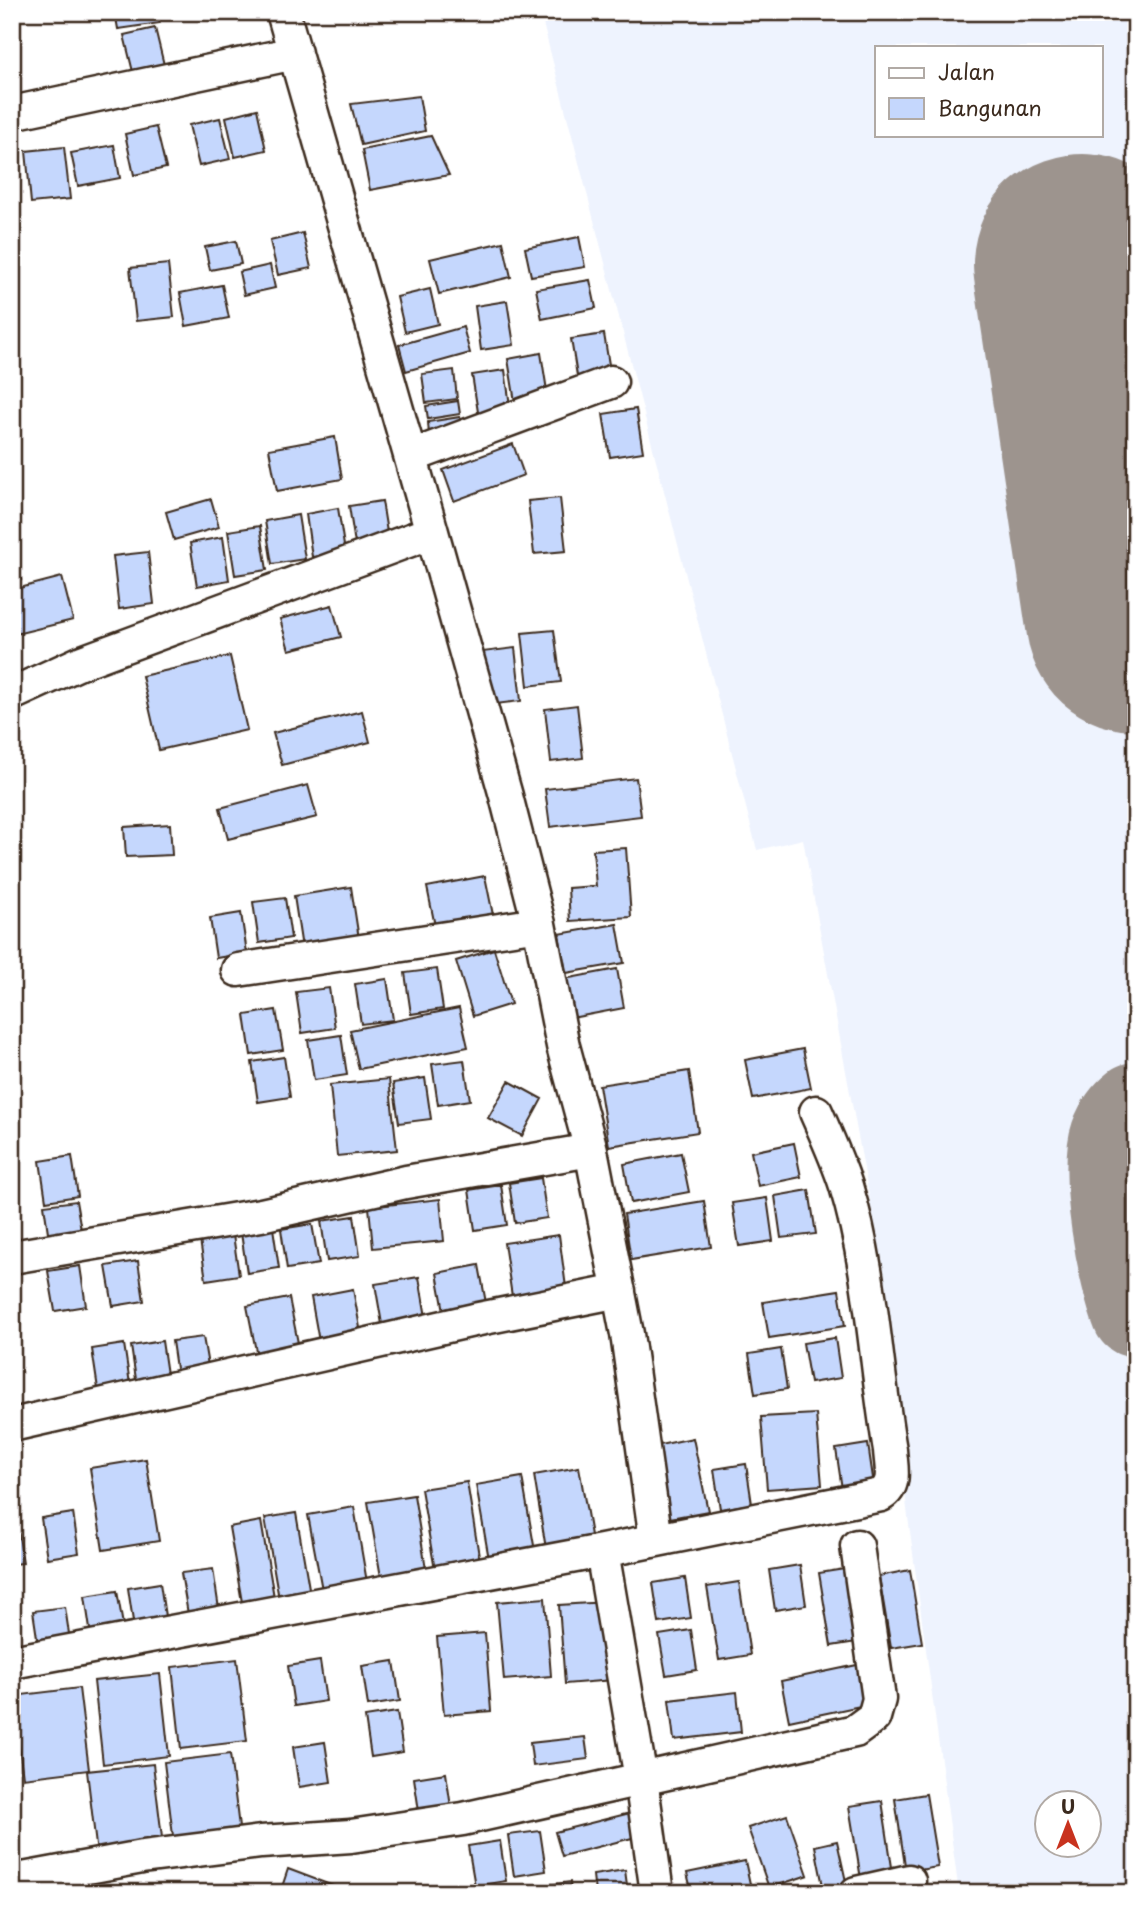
<svg xmlns="http://www.w3.org/2000/svg" width="1148" height="1905" viewBox="0 0 1148 1905" font-family="'Playpen Sans',sans-serif">
<style>
.built{fill:#eef3fe;fill-rule:evenodd}
.lines{fill:none;stroke-linecap:round;stroke-linejoin:round}
.taxiway{stroke:#9d948e;stroke-width:88}
.runway{stroke:#9d948e;stroke-width:220}
.building{fill:#c5d7fd;stroke:#3b2a1e;stroke-width:2}
.minor-casing{stroke:#3b2a1e;stroke-width:37}
.minor{stroke:#fff;stroke-width:32}
</style>
<rect width="100%" height="100%" fill="#fff"/>
<filter id="ink" filterUnits="userSpaceOnUse"><feTurbulence type="fractalNoise" baseFrequency=".0143" numOctaves="2"/><feDisplacementMap in="SourceGraphic" scale="14" xChannelSelector="R" yChannelSelector="G"/><feConvolveMatrix kernelMatrix="1 2 1 2 8 2 1 2 1" color-interpolation-filters="sRGB"/></filter>
<g filter="url(#ink)">
<path class="built" d="M540,12H1136V1893H959L908,1517L870,1201L803,839L757,850ZM877,47H1101V135H877ZM1046,1804H1088V1846H1046Z"/>
<g class="lines">
<path class="taxiway" d="M1136,1106C1126,1114 1118,1126 1114,1137C1102,1171 1122,1280 1136,1314"/>
<path class="runway" d="M1083,264L1136,621"/>
</g>
<path class="building" d="M115,12H158L160,23L118,29Z
M115,12H158L160,23L118,29Z
M155,28L165,69L134,76L124,35Z
M155,28L165,69L134,76L124,35Z
M419,96L425,131L361,145L351,104Z
M419,96L425,131L361,145L351,104Z
M257,109L266,150L235,157L226,117Z
M257,109L266,150L235,157L226,117Z
M220,118L230,159L199,166L189,125Z
M220,118L230,159L199,166L189,125Z
M156,127L166,168L134,175L125,134Z
M156,127L166,168L134,175L125,134Z
M431,136L449,175L370,190L362,150Z
M431,136L449,175L370,190L362,150Z
M114,145L120,178L78,186L71,153Z
M114,145L120,178L78,186L71,153Z
M64,147L70,199L31,203L26,151Z
M64,147L70,199L31,203L26,151Z
M12,181L16,218H12Z
M12,181L16,218H12Z
M303,233L311,268L278,275L270,241Z
M303,233L311,268L278,275L270,241Z
M579,237L585,267L531,276L525,248Z
M579,237L585,267L531,276L525,248Z
M236,241L241,264L210,270L205,247Z
M236,241L241,264L210,270L205,247Z
M503,242L511,277L439,294L430,259Z
M503,242L511,277L439,294L430,259Z
M168,264L174,317L136,321L130,268Z
M168,264L174,317L136,321L130,268Z
M270,265L275,288L244,295L239,272Z
M270,265L275,288L244,295L239,272Z
M590,280L596,308L542,319L536,289Z
M590,280L596,308L542,319L536,289Z
M222,285L229,318L186,326L180,293Z
M222,285L229,318L186,326L180,293Z
M430,289L438,324L405,332L397,297Z
M430,289L438,324L405,332L397,297Z
M507,301L514,345L481,350L475,306Z
M507,301L514,345L481,350L475,306Z
M463,327L470,353L406,371L399,345Z
M463,327L470,353L406,371L399,345Z
M604,334L611,377L578,382L571,339Z
M604,334L611,377L578,382L571,339Z
M541,353L548,397L515,402L508,359Z
M541,353L548,397L515,402L508,359Z
M454,370L457,399L426,403L422,374Z
M505,370L511,413L479,418L472,375Z
M505,370L511,413L479,418L472,375Z
M458,401L460,414L428,419L426,406Z
M636,409L643,452L610,457L603,414Z
M636,409L643,452L610,457L603,414Z
M460,417L462,430L429,435L428,422Z
M335,437L342,479L277,491L269,449Z
M335,437L342,479L277,491L269,449Z
M513,444L524,475L454,501L443,470Z
M513,444L524,475L454,501L443,470Z
M560,498L566,551L534,554L528,501Z
M560,498L566,551L534,554L528,501Z
M211,499L219,527L174,540L166,512Z
M211,499L219,527L174,540L166,512Z
M382,501L389,545L356,550L349,506Z
M382,501L389,545L356,550L349,506Z
M338,508L345,552L312,557L306,514Z
M338,508L345,552L312,557L306,514Z
M298,515L305,559L272,564L265,521Z
M298,515L305,559L272,564L265,521Z
M260,526L267,570L235,575L228,531Z
M260,526L267,570L235,575L228,531Z
M223,537L229,580L197,586L190,543Z
M223,537L229,580L197,586L190,543Z
M148,552L154,604L119,609L113,556Z
M148,552L154,604L119,609L113,556Z
M17,563L21,580L12,582V564Z
M17,563L21,580L12,582V564Z
M62,577L73,620L12,635V590Z
M62,577L73,620L12,635V590Z
M332,605L341,637L289,650L280,619Z
M332,605L341,637L289,650L280,619Z
M554,630L561,682L528,686L522,633Z
M554,630L561,682L528,686L522,633Z
M515,648L521,701L488,705L482,652Z
M230,656L247,730L159,750L142,676Z
M230,656L247,730L159,750L142,676Z
M577,705L583,758L551,762L545,709Z
M362,711L370,742L282,765L273,733Z
M636,778L641,816L550,827L545,789Z
M308,785L317,817L228,839L220,808Z
M170,824L172,855L126,857L124,827Z
M626,848L631,917L570,921L568,888L596,886L593,850Z
M485,876L493,915L435,926L427,887Z
M351,887L359,939L302,948L294,896Z
M285,898L291,938L259,943L253,902Z
M241,913L247,953L216,958L210,918Z
M617,924L624,963L566,973L559,934Z
M494,949L511,1004L473,1016L456,961Z
M437,969L443,1009L411,1014L405,973Z
M617,969L624,1008L566,1019L559,980Z
M387,979L393,1020L361,1024L355,984Z
M329,988L335,1028L302,1033L296,992Z
M459,1008L468,1047L359,1069L350,1030Z
M276,1010L283,1050L251,1055L245,1015Z
M341,1035L347,1075L314,1080L308,1040Z
M803,1049L811,1088L753,1099L745,1060Z
M284,1057L290,1097L258,1102L252,1062Z
M464,1060L470,1100L438,1105L432,1064Z
M689,1071L698,1132L609,1146L599,1085Z
M425,1078L431,1119L399,1123L393,1083Z
M389,1079L397,1150L337,1156L330,1085Z
M509,1081L542,1099L522,1136L488,1118Z
M794,1143L801,1177L758,1186L751,1152Z
M681,1153L689,1192L631,1203L624,1164Z
M72,1156L78,1196L46,1201L40,1161Z
M541,1178L547,1218L515,1223L509,1183Z
M501,1185L507,1225L475,1230L469,1190Z
M809,1190L816,1234L781,1238L775,1196Z
M767,1198L773,1241L739,1246L732,1203Z
M440,1199L444,1241L373,1248L369,1207Z
M76,1201L83,1241L50,1246L44,1205Z
M704,1201L711,1247L631,1260L624,1214Z
M354,1216L360,1256L327,1261L321,1221Z
M312,1224L319,1264L287,1269L281,1229Z
M273,1228L279,1268L247,1273L241,1233Z
M233,1235L239,1275L206,1280L200,1240Z
M559,1235L567,1295L513,1303L504,1243Z
M138,1261L144,1301L113,1306L106,1266Z
M479,1265L488,1314L446,1322L437,1273Z
M80,1266L86,1306L55,1311L48,1271Z
M419,1277L426,1317L382,1324L375,1284Z
M353,1289L362,1339L320,1347L311,1297Z
M839,1290L845,1326L769,1338L763,1302Z
M289,1298L299,1348L257,1356L247,1306Z
M203,1337L210,1377L178,1382L172,1341Z
M835,1338L841,1378L810,1383L803,1343Z
M162,1341L168,1381L137,1386L131,1346Z
M124,1344L130,1384L98,1389L92,1349Z
M781,1349L787,1389L755,1394L749,1354Z
M816,1414L822,1485L767,1489L761,1417Z
M693,1438L708,1511L670,1518L655,1446Z
M868,1444L874,1485L842,1489L836,1449Z
M146,1459L159,1541L103,1550L90,1468Z
M746,1464L752,1504L720,1509L714,1469Z
M12,1466L18,1500L12,1501Z
M579,1467L593,1547L547,1555L534,1475Z
M522,1477L536,1557L490,1565L476,1485Z
M467,1482L480,1562L435,1570L421,1489Z
M414,1495L427,1575L382,1583L368,1502Z
M354,1507L368,1588L323,1595L308,1515Z
M73,1513L79,1553L47,1558L41,1518Z
M296,1513L310,1594L279,1599L265,1518Z
M261,1521L275,1603L243,1608L229,1527Z
M17,1522L23,1563L12,1564V1523Z
M800,1565L806,1605L775,1610L769,1570Z
M851,1568L863,1641L831,1646L819,1573Z
M213,1569L219,1609L188,1614L181,1573Z
M910,1570L922,1643L891,1648L879,1576Z
M685,1578L691,1618L659,1623L653,1583Z
M739,1582L750,1655L719,1660L707,1587Z
M160,1583L166,1623L134,1628L128,1588Z
M117,1591L124,1631L91,1636L85,1596Z
M545,1598L551,1676L504,1680L497,1602Z
M606,1602L613,1680L565,1684L559,1605Z
M65,1607L71,1647L39,1651L33,1611Z
M691,1630L697,1670L666,1675L659,1635Z
M485,1633L491,1711L444,1715L437,1637Z
M237,1659L247,1741L181,1749L172,1667Z
M320,1661L326,1701L294,1706L288,1666Z
M394,1661L400,1701L368,1706L362,1666Z
M857,1665L865,1705L789,1721L781,1681Z
M160,1674L169,1756L103,1764L94,1681Z
M79,1688L89,1770L23,1778L13,1696Z
M737,1692L741,1732L674,1740L669,1700Z
M397,1712L403,1752L371,1757L365,1717Z
M585,1737L588,1759L533,1766L530,1743Z
M325,1742L331,1782L299,1787L293,1747Z
M230,1754L240,1836L174,1844L164,1762Z
M153,1764L163,1846L97,1854L87,1771Z
M446,1773L452,1814L420,1818L414,1778Z
M926,1794L938,1867L906,1872L895,1799Z
M882,1801L893,1874L861,1879L849,1806Z
M630,1813L636,1837L562,1856L555,1832Z
M787,1815L808,1875L769,1888L748,1828Z
M540,1831L546,1871L514,1876L508,1835Z
M500,1841L506,1881L475,1886L468,1846Z
M837,1841L847,1886L824,1891L815,1846Z
M745,1861L752,1893H692L687,1873Z
M288,1869L336,1887L333,1893H280Z
M625,1870L628,1893H595L593,1875Z
M570,1882L571,1893H538L537,1886Z"/>
<g class="lines">
<g class="minor-casing">
<path id="minor" d="M12,113L295,53
M412,456L611,382
M432,532L506,796L539,924L563,1046L591,1150L627,1334L656,1540
M12,694L82,662L432,532L283,12
M238,970L539,924
M12,1257L261,1215L406,1182L591,1150
M12,1425L474,1320L619,1291
M602,1551L641,1779L657,1893
M12,1662L602,1551L881,1495C897,1485 891,1467 890,1450C875,1363 872,1271 846,1186C838,1161 827,1137 816,1112
M12,1881L142,1857L261,1842L351,1836L463,1819L855,1731L874,1717L879,1699L857,1546
M856,1893L909,1881"/>
</g>
<use href="#minor" class="minor"/>
</g>
</g>
<rect width="1148" height="1905" fill="none" stroke="#fff" stroke-width="42"/>
<rect x="21" y="21" width="1106" height="1863" fill="none" stroke="#3b2a1e" stroke-width="2.5" filter="url(#ink)"/>
<rect x="875" y="46" width="228" height="91" fill="#ffffff" stroke="#b1aaa5" stroke-width="2"/>
<rect x="889" y="68" width="35" height="10" fill="#ffffff" stroke="#b1aaa5" stroke-width="2"/>
<text x="938" y="80" font-size="21" fill="#3b2a1e">Jalan</text>
<rect x="889" y="98" width="35" height="21" fill="#c5d7fd" stroke="#b1aaa5" stroke-width="2"/>
<text x="938" y="116" font-size="21" fill="#3b2a1e">Bangunan</text>
<g transform="translate(1068 1824)"><circle r="33" fill="#ffffff" stroke="#b1aaa5" stroke-width="2"/>
<path d="M0-5L12 26L0 18L-12 26Z" fill="#c8321e"/>
<text y="-10" font-size="19" font-weight="bold" text-anchor="middle" fill="#3b2a1e">U</text>
</g>
</svg>
